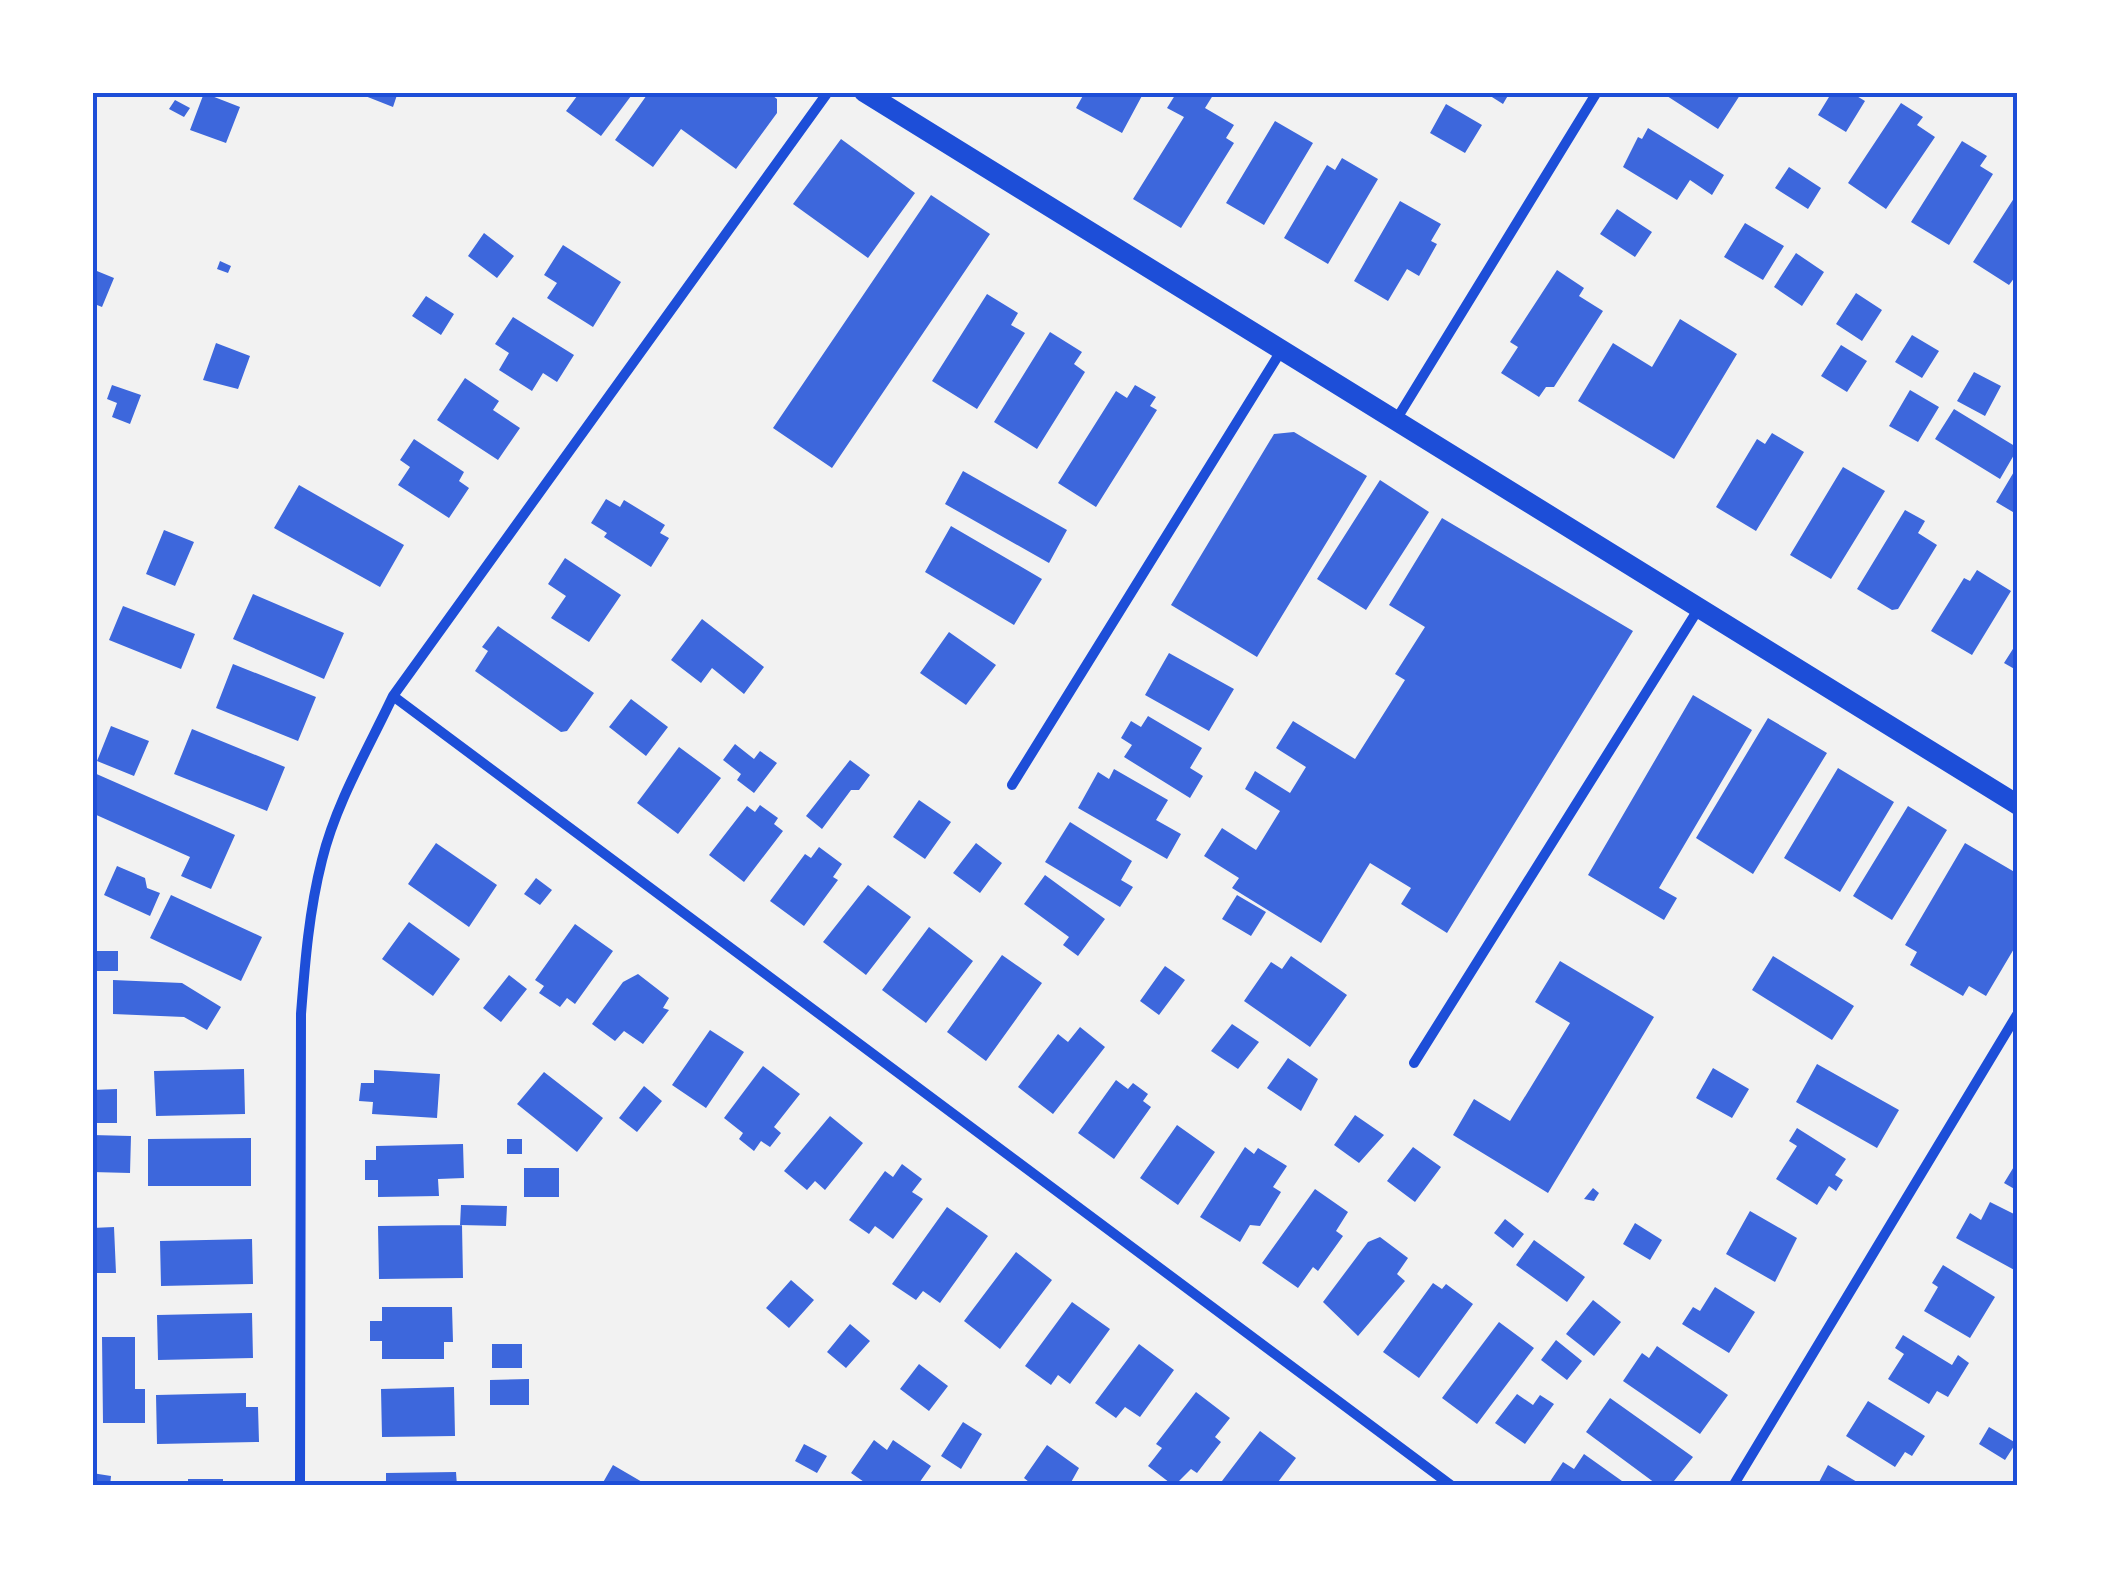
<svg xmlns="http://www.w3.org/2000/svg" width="2110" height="1578" viewBox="0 0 2110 1578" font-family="Jost,sans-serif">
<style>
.building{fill:#3d67dc}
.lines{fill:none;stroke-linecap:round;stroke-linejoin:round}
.minor{stroke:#1d4ed8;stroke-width:10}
.secondary{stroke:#1d4ed8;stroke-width:20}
.neatline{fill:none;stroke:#1d4ed8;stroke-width:4}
</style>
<rect width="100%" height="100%" fill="#f2f2f2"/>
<path class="building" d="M355,92H398L393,107Z
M580,92H634L601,136L566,111Z
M649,92H768L777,99V113L736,169L681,129L653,167L615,140Z
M1085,92H1144L1122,133L1076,108Z
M1177,92H1215L1205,108L1234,125L1226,138L1234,143L1181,228L1133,199L1184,117L1167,108Z
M1484,92H1510L1503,104Z
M1669,92H1742L1718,129L1667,96Z
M1832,92H1850L1865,101L1846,132L1818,115Z
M204,93L240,107L226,143L190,130Z
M175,100L190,108L184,117L169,109Z
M1901,103L1923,117L1917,125L1935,137L1886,209L1848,183Z
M1446,104L1482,125L1465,153L1430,133Z
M1275,121L1313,143L1264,225L1226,203Z
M1648,128L1724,175L1712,195L1690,180L1677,200L1623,167L1638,137L1642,139Z
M841,139L915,193L868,258L793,204Z
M1962,141L1987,156L1980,166L1993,174L1949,245L1911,222Z
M1342,158L1378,179L1328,264L1284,238L1327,165L1335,170Z
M1789,167L1821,188L1808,209L1775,188Z
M2018,192V273L2009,285L1973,262Z
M931,195L990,234L832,468L773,428Z
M1400,201L1441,224L1431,241L1437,244L1419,276L1407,269L1388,301L1354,281Z
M1617,209L1652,232L1635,257L1600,234Z
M1745,223L1784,246L1763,280L1724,257Z
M484,233L514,256L497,278L468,256Z
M563,245L621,282L593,327L547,298L557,283L544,275Z
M1796,253L1824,272L1802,306L1774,287Z
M220,261L231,266L228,273L217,269Z
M92,269L114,278L102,307L92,303Z
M1557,270L1584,288L1579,296L1603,311L1554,387H1546L1539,397L1501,373L1518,347L1510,342Z
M1856,293L1882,310L1862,341L1836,324Z
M987,294L1018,313L1011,325L1025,333L977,409L932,381Z
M426,296L454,314L441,335L412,316Z
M513,317L574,355L557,382L543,373L532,391L499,370L509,353L495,344Z
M1680,319L1737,354L1674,459L1578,401L1613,343L1652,367Z
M1050,332L1082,352L1074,364L1085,372L1037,449L994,422Z
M1912,335L1939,351L1922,378L1895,362Z
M216,343L250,356L238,389L203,380Z
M1841,345L1867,361L1847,392L1821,376Z
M1974,372L2001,386L1985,416L1957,401Z
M465,378L499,401L493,410L520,428L498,460L437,420Z
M112,385L141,395L130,424L112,417L117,403L107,399Z
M1135,385L1156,397L1150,406L1157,410L1096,507L1058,483L1116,391L1127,398Z
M1910,390L1939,407L1918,442L1889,426Z
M1954,409L2018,448L2000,479L1935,439Z
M1294,432L1367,476L1257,657L1171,605L1274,434Z
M1772,433L1804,452L1756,531L1716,507L1757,439L1765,444Z
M414,439L464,472L459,481L469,488L449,518L398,485L410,467L400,460Z
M2018,465V515L1996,502Z
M1843,467L1885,491L1831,579L1790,555Z
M963,471L1067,530L1049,563L945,504Z
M1380,480L1429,512L1366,610L1317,579Z
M299,485L404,545L380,587L274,528Z
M606,499L620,507L624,500L665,525L660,533L669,538L651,567L604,537L607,533L591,523Z
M1905,510L1925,521L1918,533L1937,545L1898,609L1892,610L1857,589Z
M1442,518L1633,631L1447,933L1401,904L1411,888L1370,863L1321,943L1232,888L1239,878L1204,856L1222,828L1256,850L1280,811L1245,789L1255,771L1290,793L1306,767L1276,748L1293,721L1355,759L1405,680L1395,674L1425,627L1389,605Z
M951,526L1042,579L1014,625L925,572Z
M164,530L194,542L175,586L146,574Z
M565,558L621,595L589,642L551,618L566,596L548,584Z
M1977,570L2011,591L1972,655L1931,631L1964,578L1970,581Z
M253,594L344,633L324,679L233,639Z
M123,606L195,634L181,669L109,640Z
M702,619L764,667L744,694L712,668L701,683L671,660Z
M498,626L594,693L567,731L561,732L475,671L488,651L482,647Z
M949,632L996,665L966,705L920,673Z
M2018,641V671L2004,663Z
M1169,653L1234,689L1209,731L1145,695Z
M233,664L316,697L298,741L216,708Z
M1693,695L1752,730L1659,888L1677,898L1664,920L1588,875Z
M631,699L668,727L646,756L609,727Z
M1148,716L1202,748L1190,768L1203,776L1190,798L1124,757L1132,745L1121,738L1131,721L1141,727Z
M1768,718L1827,753L1753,874L1696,838Z
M111,726L149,741L134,776L97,761Z
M192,729L285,767L267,811L174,774Z
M735,744L754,759L760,751L777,763L754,793L737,780L741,774L723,760Z
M679,747L721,778L678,834L637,803Z
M850,760L870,775L859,790H851L822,829L806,816Z
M1838,768L1894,802L1840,892L1784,858Z
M1114,769L1168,800L1156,820L1181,834L1167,859L1078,808L1098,772L1109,779Z
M92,772L235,835L211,889L181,876L190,857L92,813Z
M919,800L951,822L925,859L893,837Z
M760,805L778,818L774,824L783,831L744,882L709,855L747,806L755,812Z
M1908,806L1947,830L1892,920L1853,896Z
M1070,822L1132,861L1121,880L1133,887L1120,907L1045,862Z
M436,843L497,885L469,927L408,884Z
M976,843L1002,863L980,893L953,873Z
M1965,843L2018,874V942L1986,996L1969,986L1963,996L1910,965L1917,952L1905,945Z
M819,847L842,864L833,877L838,880L804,926L770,901L805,854L811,858Z
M117,866L145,878L147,888L160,893L150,916L104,895Z
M1045,875L1105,919L1078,956L1063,945L1069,937L1024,904Z
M536,878L552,890L540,905L524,894Z
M868,885L911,917L866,975L823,942Z
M171,895L262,937L241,981L150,938Z
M1237,895L1266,912L1251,936L1222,919Z
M409,922L460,959L433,996L382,959Z
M575,924L613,951L575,1004L567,998L560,1007L539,993L544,986L535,980Z
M929,927L973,961L926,1023L882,990Z
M92,951H118V971H92Z
M1002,955L1042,983L986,1061L947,1032Z
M1291,956L1347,995L1310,1047L1244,1001L1271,962L1282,969Z
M1773,956L1854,1006L1832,1040L1752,990Z
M1560,961L1654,1017L1548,1193L1453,1135L1474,1099L1510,1121L1570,1023L1535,1002Z
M1165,966L1185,980L1159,1015L1140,1001Z
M638,974L669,998L663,1008L669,1010L643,1044L624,1031L615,1041L592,1024L623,982Z
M509,975L527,989L501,1022L483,1008Z
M113,980L182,983L221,1007L207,1030L184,1017L113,1014Z
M1232,1024L1259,1042L1238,1069L1211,1051Z
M1080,1027L1105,1047L1053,1114L1018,1087L1058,1034L1068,1042Z
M710,1030L744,1052L706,1108L672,1085Z
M1288,1058L1318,1079L1301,1111L1267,1088Z
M1817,1064L1899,1110L1877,1148L1796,1102Z
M763,1066L800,1094L774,1127L781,1133L770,1147L761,1141L754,1151L739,1139L743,1133L724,1118Z
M1713,1068L1749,1089L1732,1118L1696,1098Z
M244,1069L245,1114L156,1116L154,1071Z
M374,1070L440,1074L437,1118L372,1114L373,1102L359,1101L361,1083H374Z
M544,1072L603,1118L577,1152L517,1104Z
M1116,1080L1128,1089L1133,1083L1148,1094L1143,1101L1151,1107L1114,1159L1078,1133Z
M644,1086L662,1101L637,1132L619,1118Z
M117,1089V1123H92V1090Z
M1355,1115L1384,1135L1359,1163L1334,1145Z
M830,1116L863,1143L825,1190L815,1181L807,1190L784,1171Z
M1177,1125L1215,1152L1178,1205L1140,1178Z
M1797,1128L1846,1159L1835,1175L1843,1180L1836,1191L1829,1186L1817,1205L1776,1179L1797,1146L1789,1141Z
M92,1135L131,1136L130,1173L92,1172Z
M251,1138V1186H148V1139Z
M507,1139H522V1154H507Z
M463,1144L464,1178L438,1179L439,1196L378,1197V1180H365V1160H376V1146Z
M1245,1147L1254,1154L1258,1148L1287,1166L1273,1187L1281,1192L1260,1226L1250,1225L1240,1242L1200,1217Z
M1413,1147L1441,1167L1415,1202L1387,1181Z
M2018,1160V1191L2004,1183Z
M902,1164L922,1179L912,1192L923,1199L893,1239L875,1226L869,1234L849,1220L885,1171L893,1177Z
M524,1168H559V1197H524Z
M1593,1188L1599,1193L1594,1201L1584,1199Z
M1315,1189L1348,1212L1336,1231L1343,1236L1318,1271L1313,1267L1298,1288L1262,1263Z
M1990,1202L2018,1216V1272L1956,1238L1970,1213L1981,1220Z
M461,1205L507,1206L506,1226L460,1225Z
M947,1207L988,1236L940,1303L923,1291L916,1300L892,1284Z
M1750,1211L1797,1238L1775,1282L1726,1254Z
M1505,1219L1524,1234L1513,1248L1494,1233Z
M1635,1223L1662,1240L1650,1260L1623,1244Z
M462,1225L463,1278L379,1279L378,1226Z
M114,1227L116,1273H92V1228Z
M1380,1237L1408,1258L1397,1274L1405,1281L1358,1336L1323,1302L1368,1242Z
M252,1239L253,1284L161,1286L160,1241Z
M1534,1240L1585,1277L1567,1302L1516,1265Z
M1016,1252L1052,1280L1000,1349L964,1321Z
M1943,1265L1995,1297L1970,1338L1924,1311L1938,1287L1932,1283Z
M791,1280L814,1300L789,1328L766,1308Z
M1433,1283L1442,1289L1446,1284L1473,1304L1419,1378L1383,1352Z
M1715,1287L1755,1312L1729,1353L1682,1324L1693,1307L1700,1311Z
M1593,1300L1621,1322L1594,1356L1566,1334Z
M1072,1302L1110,1329L1070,1384L1058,1375L1051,1385L1025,1366Z
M382,1307H452L453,1342H444V1359H382V1341H370V1321H382Z
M252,1313L253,1358L158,1360L157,1315Z
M1499,1322L1534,1348L1477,1424L1442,1398Z
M850,1324L870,1341L846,1368L827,1352Z
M1903,1335L1952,1365L1958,1355L1969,1363L1948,1397L1937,1391L1929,1404L1888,1379L1904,1354L1895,1348Z
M102,1337H135V1389H145V1423H103Z
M1556,1340L1582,1361L1567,1380L1541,1360Z
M492,1344H522V1368H492Z
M1139,1344L1174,1370L1140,1417L1125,1407L1116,1418L1095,1403Z
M1657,1346L1728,1395L1700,1434L1623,1381L1642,1353L1649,1358Z
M919,1364L948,1386L929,1411L900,1389Z
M529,1379V1405H490V1380Z
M454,1387L455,1436L382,1437L381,1389Z
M1196,1392L1230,1418L1215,1437L1221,1442L1197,1473L1191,1469L1174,1486L1148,1466L1162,1448L1156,1444Z
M246,1393V1407H258L259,1442L157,1444L156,1395Z
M1517,1394L1533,1405L1540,1395L1554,1404L1525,1444L1495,1423Z
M1610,1398L1693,1457L1670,1486H1659L1586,1432Z
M1868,1401L1925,1436L1912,1456L1905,1452L1895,1467L1846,1436Z
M963,1422L982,1434L961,1469L941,1456Z
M1989,1427L2016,1443L2005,1460L1979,1444Z
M1260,1431L1296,1458L1275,1486H1228L1222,1481Z
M874,1440L887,1450L893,1440L931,1466L917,1486H870L851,1473Z
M804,1444L827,1456L817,1473L795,1461Z
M1047,1445L1079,1468L1069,1486H1034L1024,1478Z
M1584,1454L1629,1486L1549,1483L1563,1462L1574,1469Z
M613,1465L649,1486H601Z
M1828,1465L1864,1486H1817Z
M456,1472L457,1486H386V1473Z
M92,1473L111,1476L110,1486H92Z
M188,1479H223V1486H188Z"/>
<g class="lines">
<path class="minor" d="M2016,92L2018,94
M1396,420L1597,92
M393,696L1452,1486
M1012,785L1281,351
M1414,1063L1699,608
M300,1486L301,1014C305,962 309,911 322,860C336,803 368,749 393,696L828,92
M1733,1486L2018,1013"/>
<path class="secondary" d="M864,92L2018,805"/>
</g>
<rect width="2110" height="1578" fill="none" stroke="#ffffff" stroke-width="190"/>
<rect x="95" y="95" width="1920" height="1388" class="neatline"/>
</svg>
